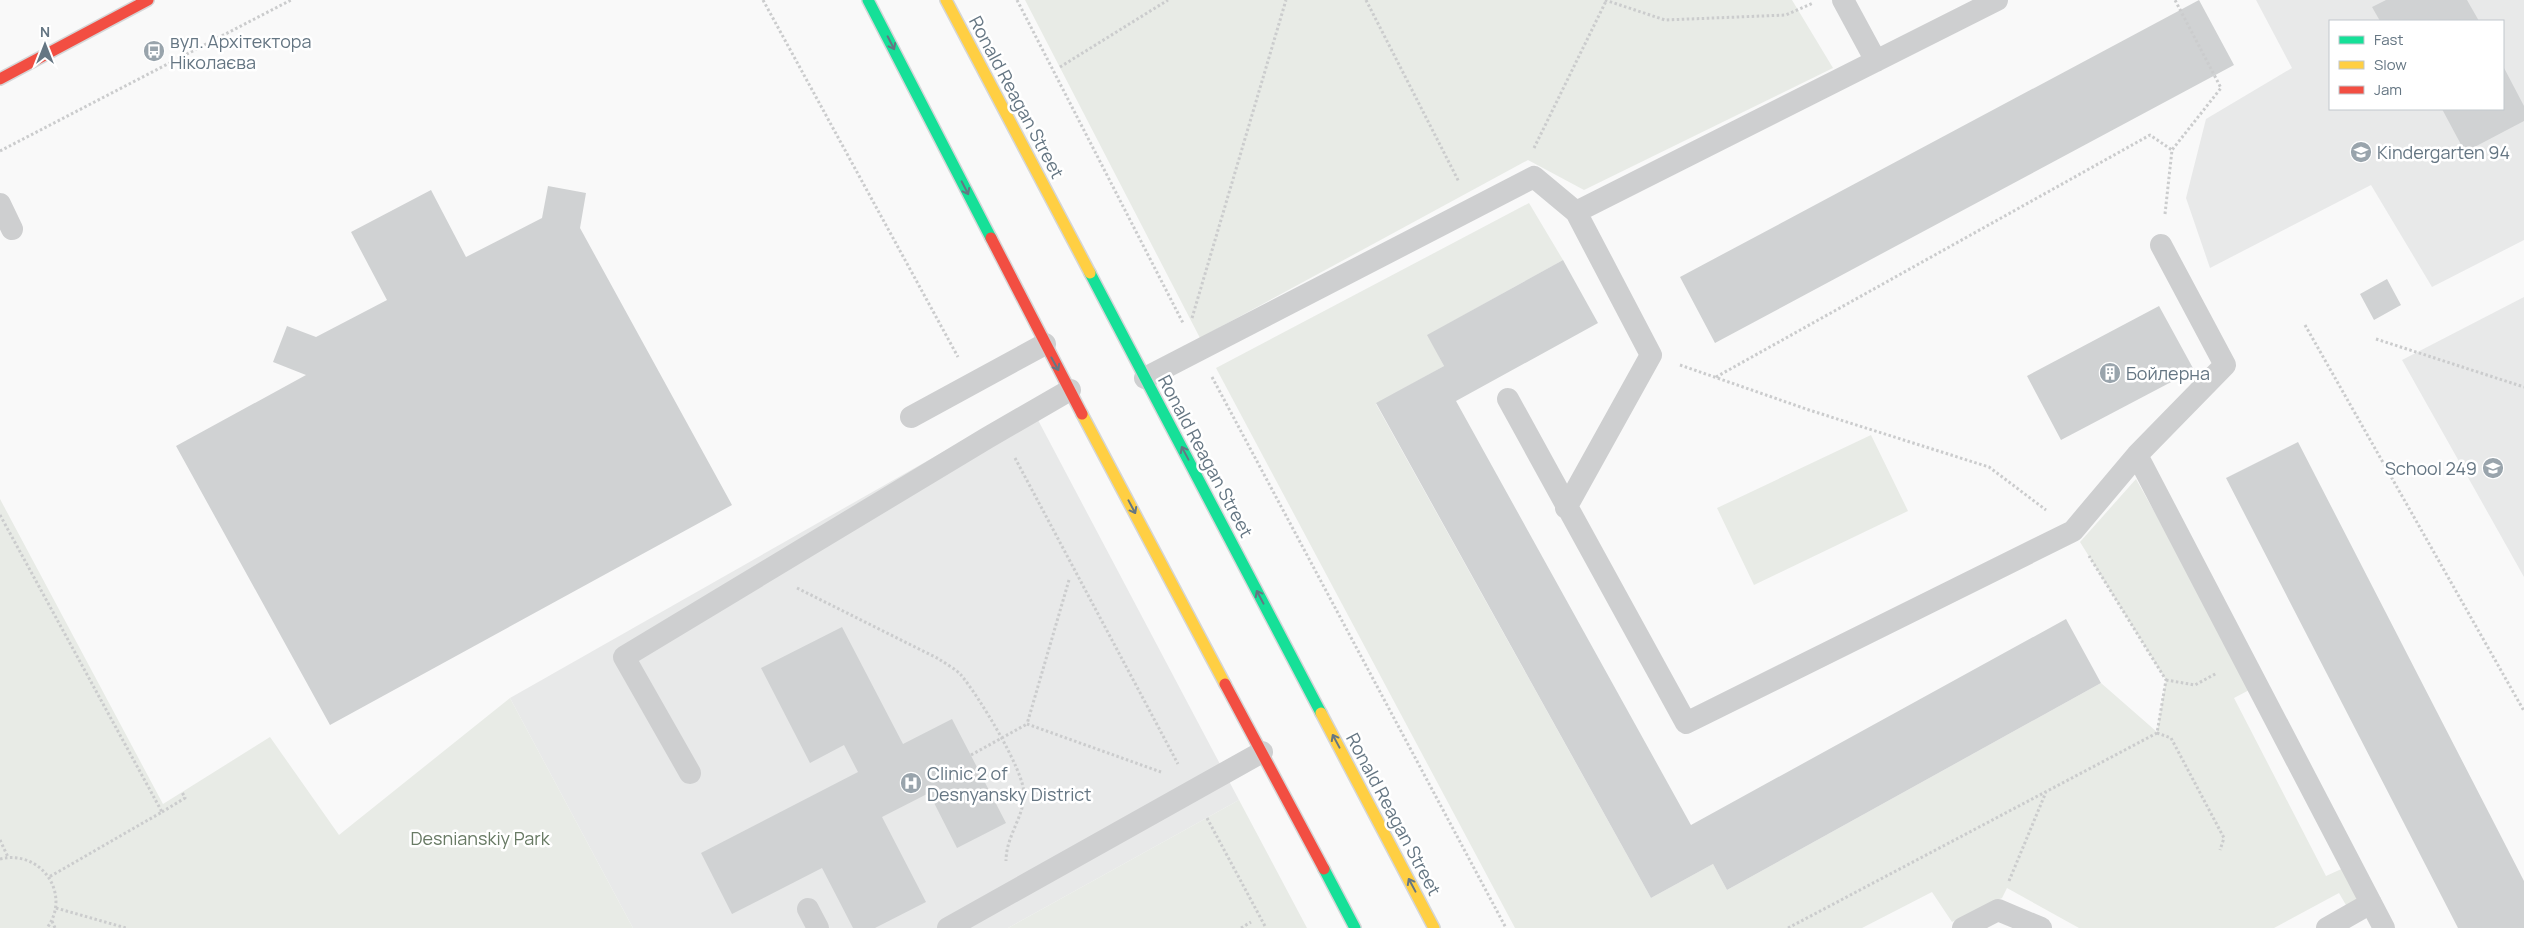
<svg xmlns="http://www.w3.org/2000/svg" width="2524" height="928" viewBox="0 0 2524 928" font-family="Manrope,sans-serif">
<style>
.built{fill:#e8e9e9;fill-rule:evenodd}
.green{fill:#e8ebe6}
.building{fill:#d0d2d3}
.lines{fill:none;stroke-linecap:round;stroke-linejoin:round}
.fast-casing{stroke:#d5d6d7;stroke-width:14}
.slow-casing{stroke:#d5d6d7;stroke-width:14}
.jam-casing{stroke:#d5d6d7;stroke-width:14}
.path{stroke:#cbcccd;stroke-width:3;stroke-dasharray:2.5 2.5;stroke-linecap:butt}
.lane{stroke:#cecfd0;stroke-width:22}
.fast{stroke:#16e098;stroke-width:11}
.slow{stroke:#ffcf43;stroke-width:11}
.jam{stroke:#f24e42;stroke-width:11}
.oneway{stroke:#657683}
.labels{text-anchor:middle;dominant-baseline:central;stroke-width:5;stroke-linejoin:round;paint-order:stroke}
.poi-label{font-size:18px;fill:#657683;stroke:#fff;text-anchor:start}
.street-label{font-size:18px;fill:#657683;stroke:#fff}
.park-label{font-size:18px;fill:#687a64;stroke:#fff}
</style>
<rect width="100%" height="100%" fill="#f9f9f9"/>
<path class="built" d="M2256,0H2524V240L2432,287L2371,185L2210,268L2186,198L2206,119L2292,68ZM2330,21H2503V109H2330Z
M2524,297V577L2402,360Z
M1029,403L1239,800L1008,928H633L510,698Z"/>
<path class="green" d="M1025,0H1792L1833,68L1584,190L1528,160L1200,338Z
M1529,203L1563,260L1428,335L1444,366L1376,404L1651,898L1713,864L1727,890L2101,683L2157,732L2166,680L2080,542L2136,479L2253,688L2234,698L2326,876L2348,866L2364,896L2350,912L2339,893L2274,928H2079L2007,888L2002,898L1952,922L1932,892L1862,928H1515L1216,368Z
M1871,435L1908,511L1754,585L1717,508Z
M0,499L163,804L270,737L339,835L510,698L633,928H0Z
M1239,800L1307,928H1008Z"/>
<path class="building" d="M2199,0L2234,65L1715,343L1680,277Z
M2386,0H2467L2479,21H2380L2372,7Z
M2503,66L2524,106V121L2465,152L2442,109H2503Z
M548,186L586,193L580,228L732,505L330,725L176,446L306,375L273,362L287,326L316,337L387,300L351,232L431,190L466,257L542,218Z
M1563,260L1598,323L1456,401L1691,825L2066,619L2101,683L1727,890L1713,864L1651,898L1376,403L1444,366L1427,335Z
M2387,279L2401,305L2374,320L2360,294Z
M2159,306L2194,370L2061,440L2027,376Z
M2298,442L2524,881V928H2458L2226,478Z
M842,627L903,744L952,719L1006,823L957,848L929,793L882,817L926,902L875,928H853L822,868L732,914L701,853L858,772L844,745L810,763L761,668Z"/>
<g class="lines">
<g class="fast-casing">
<path id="fast" d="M868,0L991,238
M1090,273L1321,713
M1324,869L1355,928"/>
</g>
<g class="slow-casing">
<path id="slow" d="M946,0L1090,273
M1082,414L1225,684
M1321,713L1434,928"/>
</g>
<g class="jam-casing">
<path id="jam" d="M0,79L148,0
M991,238L1082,414
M1225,684L1324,869"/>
</g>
<path class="path" d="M763,0L958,357
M1017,0L1183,323
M1366,0L1459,182
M1605,0L1665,20L1786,15L1813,3
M1060,67L1168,0
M1534,148L1606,1
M0,151L291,0
M2165,214L2172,150L2221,88L2175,0
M1192,318L1286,0
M2305,325L2524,711
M2376,339L2524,387
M1680,365L1809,410L1989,467L2046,510
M1212,377L1506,928
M1716,377L2150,135L2172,150
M1015,458L1178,764
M0,515L162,812L49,877
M1069,580L1027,724L1161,772
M797,588L939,659C946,664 956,669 961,675C978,695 1024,770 1024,794C1024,817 1006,836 1006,861
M2166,680L2195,685L2217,673
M2157,733L2171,738L2224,838L2220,850
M971,755L1027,724
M162,812L185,798L182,792
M1207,818L1266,928
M0,840L8,857
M0,859C41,849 72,894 47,928
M2009,881L2046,792
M56,908L126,928
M52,921L55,928
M1241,928L1251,922
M1788,928L2157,733L2166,680L2089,556"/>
<path class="lane" d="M1843,0L1876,61
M0,204L12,229
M1576,212L1997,0
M1145,378L1534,177L1576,212L1651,355L1566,508
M1508,399L1686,723L2073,531L2137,455L2225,365L2161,245
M911,417L1045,344
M2137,455L2384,928
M690,773L624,657L987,438L1070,390
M808,909L818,928
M948,928L1262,752
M1963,928L1998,910L2041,928
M2327,928L2371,903"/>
<use href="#fast" class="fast"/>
<use href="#slow" class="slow"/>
<use href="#jam" class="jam"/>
</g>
<defs><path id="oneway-shaft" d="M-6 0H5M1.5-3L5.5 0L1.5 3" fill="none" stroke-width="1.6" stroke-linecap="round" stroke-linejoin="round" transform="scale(1.25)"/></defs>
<g class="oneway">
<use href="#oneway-shaft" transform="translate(891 43) rotate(63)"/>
<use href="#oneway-shaft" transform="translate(965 188) rotate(63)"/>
<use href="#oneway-shaft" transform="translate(1055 364) rotate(61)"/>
<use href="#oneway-shaft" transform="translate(1185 453) rotate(-118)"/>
<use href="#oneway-shaft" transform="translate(1132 507) rotate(62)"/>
<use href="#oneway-shaft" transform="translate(1260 597) rotate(-118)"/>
<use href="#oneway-shaft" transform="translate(1336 741) rotate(-118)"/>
<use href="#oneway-shaft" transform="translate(1412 885) rotate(-118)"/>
</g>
<defs>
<g id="bus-disc" transform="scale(1.125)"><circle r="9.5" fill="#99a4ac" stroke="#fff"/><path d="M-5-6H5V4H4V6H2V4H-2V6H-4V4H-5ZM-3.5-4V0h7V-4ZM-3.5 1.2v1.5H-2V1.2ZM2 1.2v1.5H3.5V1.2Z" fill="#fff"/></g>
<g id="school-disc" transform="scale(1.125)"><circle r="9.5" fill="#99a4ac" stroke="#fff"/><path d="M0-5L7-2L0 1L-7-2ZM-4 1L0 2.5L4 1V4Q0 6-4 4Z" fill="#fff"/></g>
<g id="building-disc" transform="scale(1.125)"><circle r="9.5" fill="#99a4ac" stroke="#fff"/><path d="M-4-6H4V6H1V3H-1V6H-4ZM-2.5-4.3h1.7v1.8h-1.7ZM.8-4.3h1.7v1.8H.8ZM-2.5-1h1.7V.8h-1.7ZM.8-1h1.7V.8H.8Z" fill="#fff"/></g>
<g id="hospital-disc" transform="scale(1.125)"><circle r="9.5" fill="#99a4ac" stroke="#fff"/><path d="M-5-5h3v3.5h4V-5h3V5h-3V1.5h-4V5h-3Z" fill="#fff"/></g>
</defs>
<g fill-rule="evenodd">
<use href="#bus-disc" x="154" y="51"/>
<use href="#school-disc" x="2361" y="152"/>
<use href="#building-disc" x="2110" y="373"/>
<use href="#school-disc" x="2493" y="468"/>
<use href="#hospital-disc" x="911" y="783"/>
</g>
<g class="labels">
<g class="poi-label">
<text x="170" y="41">вул. Архітектора<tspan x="170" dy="21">Ніколаєва</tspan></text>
<text x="2377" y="152">Kindergarten 94</text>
<text x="2126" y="373">Бойлерна</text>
<text x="2477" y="468" text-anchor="end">School 249</text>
<text x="927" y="773">Clinic 2 of<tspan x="927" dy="21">Desnyansky District</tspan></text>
</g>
<g class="street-label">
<text transform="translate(1017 97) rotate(62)">Ronald Reagan Street</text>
<text transform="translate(1206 456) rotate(62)">Ronald Reagan Street</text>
<text transform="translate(1394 814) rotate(62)">Ronald Reagan Street</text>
</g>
<g class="park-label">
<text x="480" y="838">Desnianskiy Park</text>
</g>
</g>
<rect x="2329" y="20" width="175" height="90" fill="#ffffff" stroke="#c1c8cd"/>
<rect x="2339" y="36" width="25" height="8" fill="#16e098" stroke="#c1c8cd"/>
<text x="2374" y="45" font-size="15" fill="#657683">Fast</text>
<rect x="2339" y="61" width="25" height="8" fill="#ffcf43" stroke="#c1c8cd"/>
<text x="2374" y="70" font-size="15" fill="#657683">Slow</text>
<rect x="2339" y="86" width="25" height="8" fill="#f24e42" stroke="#c1c8cd"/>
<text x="2374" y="95" font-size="15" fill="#657683">Jam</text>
<g transform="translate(45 45)" stroke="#ffffff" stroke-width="4" paint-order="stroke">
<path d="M0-4L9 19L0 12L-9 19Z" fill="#657683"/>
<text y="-8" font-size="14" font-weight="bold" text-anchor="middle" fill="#657683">N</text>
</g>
</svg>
